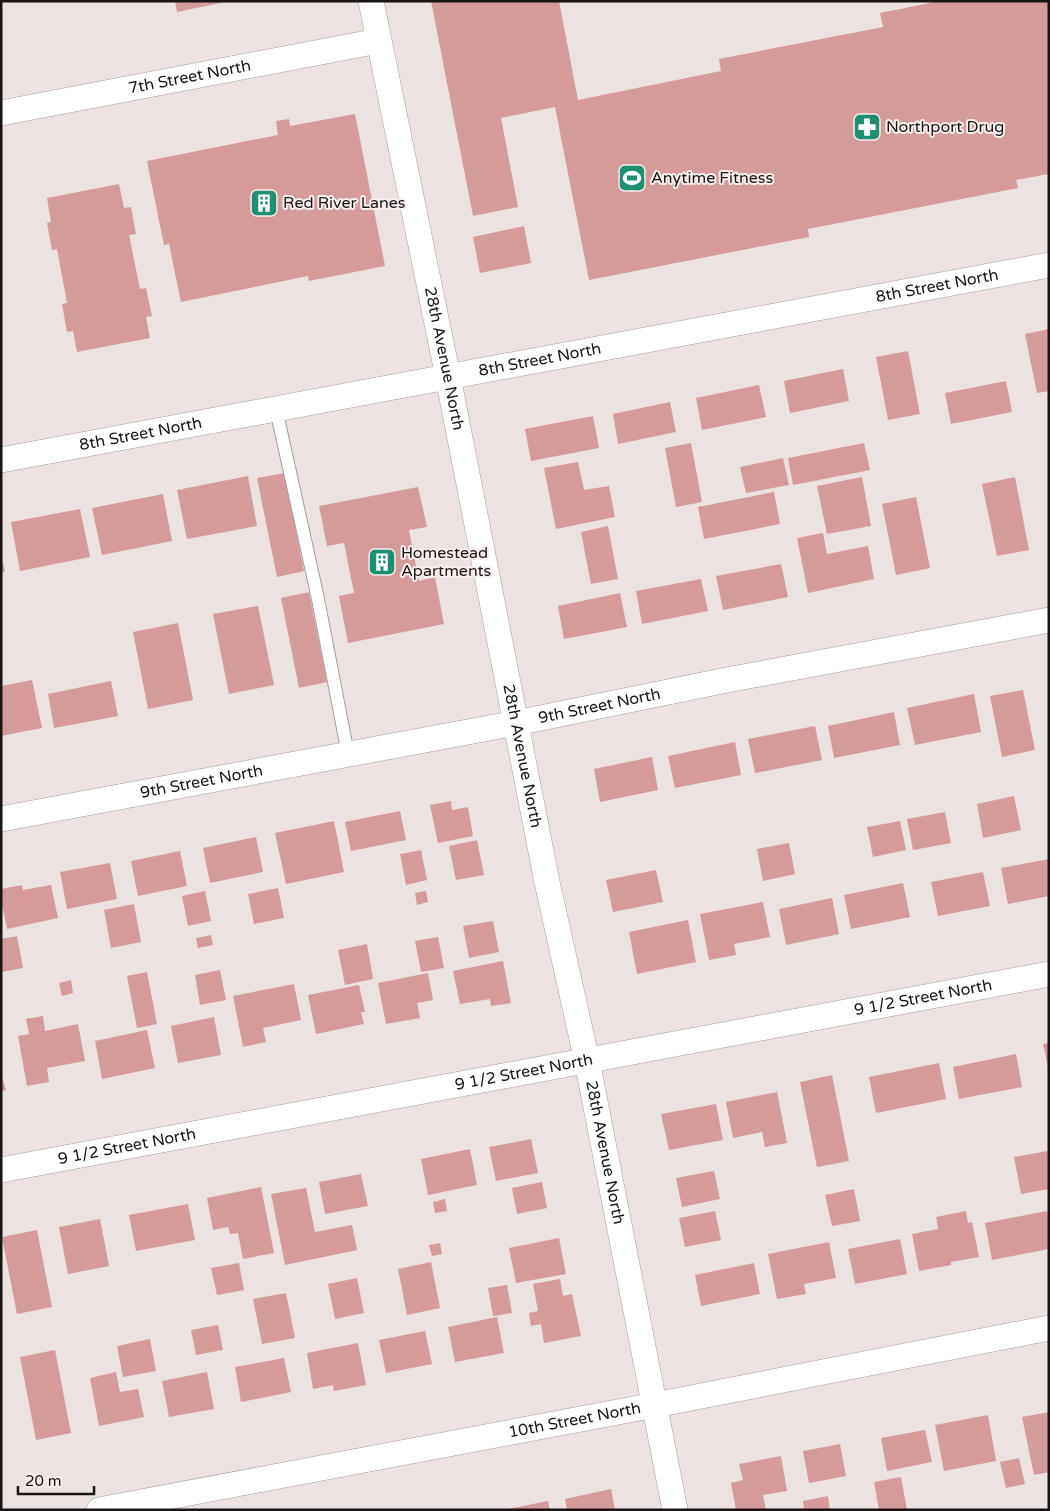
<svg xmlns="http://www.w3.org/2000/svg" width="1050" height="1511" viewBox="0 0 1050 1511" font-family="'Varela Round',sans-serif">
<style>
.building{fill:#d59b9a}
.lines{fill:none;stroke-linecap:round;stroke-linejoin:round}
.service-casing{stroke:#a69c9c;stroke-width:14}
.minor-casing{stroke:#a69c9c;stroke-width:26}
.service{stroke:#fff;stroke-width:12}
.minor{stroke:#fff;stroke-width:25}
.labels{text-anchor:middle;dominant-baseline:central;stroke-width:4;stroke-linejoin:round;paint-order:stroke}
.street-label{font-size:16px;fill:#191515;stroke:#f9efee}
.poi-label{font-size:16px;fill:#191515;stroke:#f9efee;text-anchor:start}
</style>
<rect width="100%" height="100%" fill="#ece2e1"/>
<path class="building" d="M175,1H224L225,2L177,12Z
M431,1H559L578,100L721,71L719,59L883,27L880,13L940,1H1049V174L1016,180L1018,188L808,229L809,237L589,280L555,107L501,118L518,207L473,216Z
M355,114L385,266L309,281L308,276L181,302L169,244L164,245L147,161L278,135L276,121L289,119L290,126Z
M119,184L124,208L131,207L136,234L129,235L140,289L146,288L152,316L146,317L150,338L77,352L73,331L67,332L62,304L67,303L57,249L52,250L47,223L51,222L47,198Z
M524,226L531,263L480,273L473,237Z
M1049,329V391L1037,393L1025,334Z
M908,351L920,414L888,420L876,357Z
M843,369L849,401L790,413L784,381Z
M1006,381L1012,412L951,424L945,393Z
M759,385L766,417L702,430L696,398Z
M670,402L676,432L618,444L613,414Z
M593,416L599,448L531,461L525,429Z
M691,443L702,502L676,507L665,448Z
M864,443L870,470L793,485L788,458Z
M783,458L789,485L746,493L740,467Z
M578,462L584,490L609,486L615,517L556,529L544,468Z
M285,473L304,571L277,577L257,478Z
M248,476L257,526L187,539L177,490Z
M862,477L871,526L827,534L817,486Z
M1015,477L1029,550L997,556L982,484Z
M418,487L427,527L409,530L419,581L435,577L444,624L348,643L339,596L354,593L344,543L327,546L319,506Z
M774,492L780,524L704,539L698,507Z
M163,494L172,541L102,555L92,508Z
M916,497L930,568L896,575L882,504Z
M80,509L90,557L20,571L11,522Z
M608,526L618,579L591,584L581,532Z
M823,533L827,554L868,546L874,579L808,593L797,538Z
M1,555L5,572H1Z
M781,564L788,597L723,610L716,576Z
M701,579L708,611L642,624L636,591Z
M309,592L327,682L299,688L281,598Z
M620,593L627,627L564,639L558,606Z
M258,606L274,685L229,694L213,614Z
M178,623L193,700L148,709L133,632Z
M32,680L42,728L1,736V686Z
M111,681L118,716L54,728L48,694Z
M1023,690L1035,750L1002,757L990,696Z
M974,694L981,732L915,745L907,708Z
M894,712L900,745L834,758L828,726Z
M815,726L822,760L755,773L748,739Z
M735,742L741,775L675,788L668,756Z
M652,757L658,790L600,802L594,769Z
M1014,796L1021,830L983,838L977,804Z
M451,801L452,810L468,807L473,836L438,843L430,805Z
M400,811L406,840L351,851L345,822Z
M945,812L951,843L913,850L907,819Z
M334,821L344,872L286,884L275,833Z
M900,821L906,850L873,857L867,827Z
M256,837L263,872L210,883L203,848Z
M477,840L484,875L456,880L449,846Z
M789,843L795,874L763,881L757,849Z
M421,850L427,880L406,885L400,854Z
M180,851L187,886L138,896L131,861Z
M1049,859V896L1008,904L1001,868Z
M110,863L117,899L67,909L60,872Z
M656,870L663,902L613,912L606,880Z
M983,872L990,906L938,916L931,882Z
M903,883L910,917L851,929L844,895Z
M22,885L23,890L51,885L58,918L7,929L1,899V889Z
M278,888L284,918L254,924L248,894Z
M205,891L211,921L188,926L182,896Z
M426,891L428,902L417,905L415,893Z
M832,898L839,934L786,945L779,909Z
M763,902L770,937L734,944L736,955L709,960L700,914Z
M134,904L141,942L111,948L104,910Z
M688,920L696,962L637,974L629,932Z
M493,921L499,952L469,958L463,926Z
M211,935L213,945L198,948L196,938Z
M17,936L23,968L2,972L1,939Z
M438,937L444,968L421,972L415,941Z
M367,944L373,979L345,985L338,950Z
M503,961L511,1003L491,1006L490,999L460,1004L453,971Z
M220,970L226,1000L200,1005L195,975Z
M147,972L157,1024L137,1028L127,976Z
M428,973L433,1000L417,1003L420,1018L386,1024L378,983Z
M71,980L73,993L62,996L59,983Z
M294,984L301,1020L263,1028L266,1042L243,1047L233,996Z
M359,985L365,1012H361L364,1024L316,1034L308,995Z
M43,1016L45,1031L78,1024L85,1061L47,1068L49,1082L27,1086L18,1036L29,1034L26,1019Z
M214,1017L221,1055L178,1063L171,1026Z
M147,1030L155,1068L102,1079L95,1041Z
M1049,1043V1067H1048L1043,1044Z
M1016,1054L1022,1087L959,1099L953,1067Z
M939,1063L946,1099L876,1113L869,1077Z
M1,1073L6,1090L1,1091Z
M832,1075L849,1161L817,1167L800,1082Z
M777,1092L787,1143L765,1147L762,1132L733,1138L726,1102Z
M716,1104L723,1140L669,1150L661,1114Z
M531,1139L538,1173L496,1181L489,1147Z
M470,1149L477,1185L428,1195L421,1159Z
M1047,1151L1049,1159V1189L1021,1194L1014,1157Z
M714,1171L720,1199L682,1207L676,1178Z
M361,1174L368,1206L325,1214L319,1182Z
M542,1182L547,1208L517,1214L512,1188Z
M261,1187L274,1253L243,1259L238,1233L230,1234L228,1227L213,1230L207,1198Z
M306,1188L315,1232L352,1225L357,1250L285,1265L271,1194Z
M854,1189L860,1221L832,1226L825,1195Z
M445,1199L447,1211L435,1213L433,1202Z
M188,1204L195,1240L136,1251L129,1215Z
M715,1211L721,1240L685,1247L679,1218Z
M966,1211L968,1223L972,1222L979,1257L951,1262V1265L919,1271L912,1234L938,1229L936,1217Z
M1047,1211L1049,1219V1249L992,1260L985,1223Z
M100,1219L109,1266L68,1274L59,1227Z
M37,1230L52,1307L17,1314L2,1237Z
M559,1238L566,1274L516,1283L509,1248Z
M900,1239L907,1274L855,1284L848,1249Z
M829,1242L836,1278L804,1284L806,1294L777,1299L768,1254Z
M440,1243L442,1254L432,1256L429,1245Z
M431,1262L440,1308L407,1315L398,1269Z
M239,1263L244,1290L217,1295L211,1268Z
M754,1263L760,1294L701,1306L695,1275Z
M357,1278L364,1313L335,1319L328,1284Z
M560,1279L563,1296L572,1294L581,1336L544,1343L541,1324L531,1326L529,1313L538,1311L533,1284Z
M507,1285L512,1313L493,1316L488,1288Z
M286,1293L295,1338L262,1344L253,1299Z
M497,1317L504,1353L455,1362L448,1327Z
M218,1325L223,1350L196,1355L191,1330Z
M425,1331L432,1364L386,1373L379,1340Z
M150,1339L156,1371L123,1377L117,1346Z
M358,1343L366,1385L334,1391L333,1385L313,1389L307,1353Z
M55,1350L71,1433L36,1440L20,1357Z
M284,1358L291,1392L241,1402L235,1367Z
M116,1372L120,1392L138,1389L144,1417L99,1426L90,1378Z
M207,1372L214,1409L169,1417L162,1381Z
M1049,1412V1472L1034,1475L1022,1417Z
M988,1415L996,1461L944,1471L935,1425Z
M925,1430L932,1462L887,1471L881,1438Z
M840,1444L846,1476L809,1483L803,1451Z
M781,1456L787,1491L763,1495L766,1510H736L731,1483L743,1480L739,1464Z
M1019,1458L1025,1484L1006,1488L1000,1462Z
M901,1477L907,1510H879L874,1482Z
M611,1489L615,1510H567L565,1499Z
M828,1496L830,1510H804L803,1501Z
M548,1501L550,1510H508V1509Z"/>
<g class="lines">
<g class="service-casing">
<path id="service" d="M276,409L317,594L348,754"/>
</g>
<g class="minor-casing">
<g id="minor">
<path id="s1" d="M371,1L448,377L547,882L587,1061L675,1510"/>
<path id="s2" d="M1,113L378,41"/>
<path id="s3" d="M1,460L1049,265"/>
<path id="s4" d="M1,819L516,723L727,680L1049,620"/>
<path id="s5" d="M1,1170L1049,974"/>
<path id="s6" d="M99,1510L655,1405L1049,1328"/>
</g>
</g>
<use href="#service" class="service"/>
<use href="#minor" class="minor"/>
</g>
<defs>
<g id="pharmacy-square" transform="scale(1.4375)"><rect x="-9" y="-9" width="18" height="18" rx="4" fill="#1e8f71" stroke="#f9efee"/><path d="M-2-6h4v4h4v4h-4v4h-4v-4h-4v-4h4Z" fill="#fff"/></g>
<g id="stadium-square" transform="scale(1.4375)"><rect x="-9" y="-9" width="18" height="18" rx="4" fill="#1e8f71" stroke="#f9efee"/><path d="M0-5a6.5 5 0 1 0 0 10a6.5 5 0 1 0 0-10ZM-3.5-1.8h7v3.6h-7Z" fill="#fff"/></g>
<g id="building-square" transform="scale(1.4375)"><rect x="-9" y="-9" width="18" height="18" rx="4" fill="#1e8f71" stroke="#f9efee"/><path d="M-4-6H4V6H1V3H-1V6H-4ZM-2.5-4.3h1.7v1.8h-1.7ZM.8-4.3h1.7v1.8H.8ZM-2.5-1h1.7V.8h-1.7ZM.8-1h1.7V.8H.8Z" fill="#fff"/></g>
</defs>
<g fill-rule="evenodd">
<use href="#pharmacy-square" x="867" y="127"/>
<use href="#stadium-square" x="632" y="178"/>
<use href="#building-square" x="264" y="203"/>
<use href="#building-square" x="382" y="562"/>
</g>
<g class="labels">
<g class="street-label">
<text stroke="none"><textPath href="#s2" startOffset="192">7th Street North</textPath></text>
<text stroke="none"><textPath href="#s3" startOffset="952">8th Street North</textPath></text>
<text stroke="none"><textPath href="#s1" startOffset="365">28th Avenue North</textPath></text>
<text stroke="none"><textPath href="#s3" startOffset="548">8th Street North</textPath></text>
<text stroke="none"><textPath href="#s3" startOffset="142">8th Street North</textPath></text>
<text stroke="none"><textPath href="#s4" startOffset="609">9th Street North</textPath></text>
<text stroke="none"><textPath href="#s1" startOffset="770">28th Avenue North</textPath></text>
<text stroke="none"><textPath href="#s4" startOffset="204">9th Street North</textPath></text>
<text stroke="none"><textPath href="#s5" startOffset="938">9 1/2 Street North</textPath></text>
<text stroke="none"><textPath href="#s5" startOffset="532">9 1/2 Street North</textPath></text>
<text stroke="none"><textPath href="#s5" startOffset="128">9 1/2 Street North</textPath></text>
<text stroke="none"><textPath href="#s1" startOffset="1175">28th Avenue North</textPath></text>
<text stroke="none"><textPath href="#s6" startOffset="484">10th Street North</textPath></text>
</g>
<g class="poi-label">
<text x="886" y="127">Northport Drug</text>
<text x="651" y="178">Anytime Fitness</text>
<text x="283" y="203">Red River Lanes</text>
<text x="401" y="553">Homestead<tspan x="401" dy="18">Apartments</tspan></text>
</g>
</g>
<rect width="1050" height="1511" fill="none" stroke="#191515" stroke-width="5"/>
<path d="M18 1486v8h76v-8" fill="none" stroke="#191515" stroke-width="2.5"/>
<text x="25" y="1486" font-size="15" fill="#191515" stroke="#f9efee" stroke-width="4" paint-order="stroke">20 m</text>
</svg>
